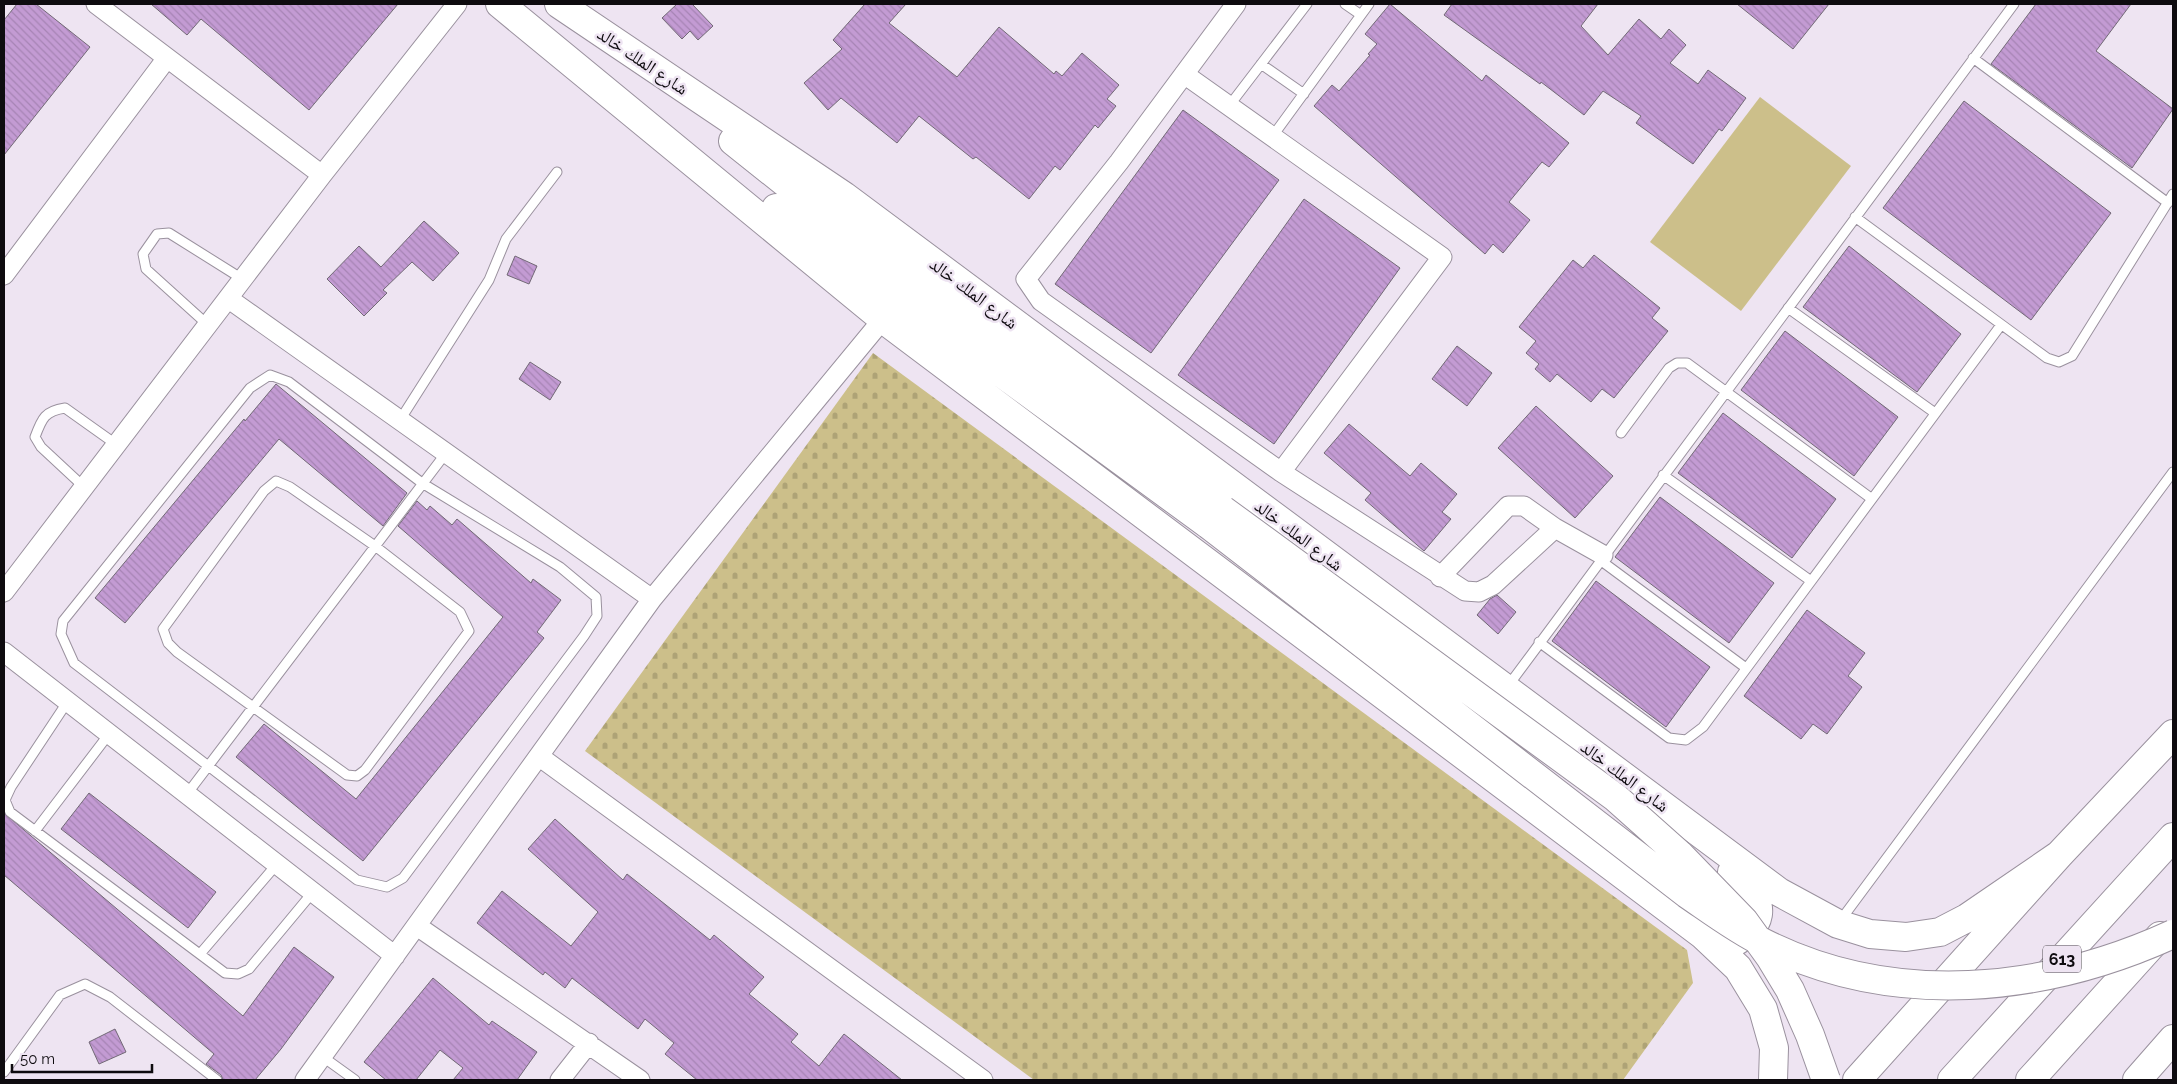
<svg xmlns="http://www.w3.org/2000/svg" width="2177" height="1084" viewBox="0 0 2177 1084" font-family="Raleway,'Noto Naskh Arabic',sans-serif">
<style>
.green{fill:#ccbf8a}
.cemetery{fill:url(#cemetery-stones)}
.building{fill:url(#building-back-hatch);stroke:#726976}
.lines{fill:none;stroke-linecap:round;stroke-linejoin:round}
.service-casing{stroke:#9a919e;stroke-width:11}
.minor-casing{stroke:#9a919e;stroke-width:21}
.primary-casing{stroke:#9a919e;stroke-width:30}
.motorway-casing{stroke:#9a919e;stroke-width:30}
.service{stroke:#fff;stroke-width:9}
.minor{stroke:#fff;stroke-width:19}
.primary{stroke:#fff;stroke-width:28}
.motorway{stroke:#fff;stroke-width:28}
.primary-bridge-casing{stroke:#9a919e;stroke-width:30;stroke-linecap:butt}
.primary-bridge{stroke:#fff;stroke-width:28}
.labels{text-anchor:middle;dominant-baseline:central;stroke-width:5;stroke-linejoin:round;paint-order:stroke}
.shield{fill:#eee4f2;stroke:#514c53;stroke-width:1}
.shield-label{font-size:16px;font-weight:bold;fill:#0e0b0f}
.street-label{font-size:18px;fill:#0e0b0f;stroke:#eee4f2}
</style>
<defs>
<pattern id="cemetery-stones" width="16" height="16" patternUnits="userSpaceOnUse" patternTransform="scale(1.25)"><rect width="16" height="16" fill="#ccbf8a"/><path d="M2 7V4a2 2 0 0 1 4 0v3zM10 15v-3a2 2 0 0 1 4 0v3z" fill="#aea376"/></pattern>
<pattern id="building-back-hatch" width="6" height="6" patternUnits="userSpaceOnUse" patternTransform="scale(1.25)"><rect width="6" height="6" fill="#c39bd3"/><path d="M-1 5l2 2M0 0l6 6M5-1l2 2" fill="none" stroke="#a684b4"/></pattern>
</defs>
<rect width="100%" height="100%" fill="#eee4f2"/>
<path class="green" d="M1760,97L1851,166L1741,311L1650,242Z"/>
<path class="cemetery" d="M873,353L1687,950L1693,983L1623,1080H1034L585,751Z"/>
<path class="building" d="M17,4H36L90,47L4,155V20Z
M151,4H398L309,110L201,19L187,35Z
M677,4H692L713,26L698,40L690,31L682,39L662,18Z
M865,4H906L889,23L957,77L999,27L1054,74L1056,71L1062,76L1082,53L1119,85L1107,99L1116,106L1098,128L1095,125L1060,170L1055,166L1029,199L976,157L973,159L919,116L897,143L841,98L828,110L804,83L842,49L833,40Z
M1390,4L1482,81L1486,75L1569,143L1549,167L1542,162L1509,202L1530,220L1503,253L1493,244L1485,254L1314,106L1332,85L1339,91L1370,55L1368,54L1377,44L1365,34Z
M1452,4H1598L1581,26L1608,55L1639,19L1661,39L1669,29L1686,45L1670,63L1698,84L1708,70L1746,98L1722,131L1719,129L1693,164L1636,123L1641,116L1603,91L1584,115L1541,82L1540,84L1444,15Z
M1737,4H1829L1793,49Z
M2036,4H2131L2096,51L2173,109L2132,168L1991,64Z
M1964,101L2111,213L2031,320L1883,208Z
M1183,110L1279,180L1151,353L1055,284Z
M1304,199L1400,268L1274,444L1178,375Z
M424,221L459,253L433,281L412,262L383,290L387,293L364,316L327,279L359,246L381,267Z
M1849,246L1961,334L1917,392L1803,307Z
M1594,255L1660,308L1652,318L1668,331L1614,398L1602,389L1591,402L1557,374L1550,382L1535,369L1539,364L1526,353L1536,341L1519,327L1573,260L1583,268Z
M515,256L537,266L529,284L507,275Z
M1785,331L1898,417L1854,476L1741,390Z
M1457,346L1492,373L1467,406L1432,379Z
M530,362L561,382L550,400L519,379Z
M276,384L407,493L383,526L279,439L125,623L95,598L244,419L245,421Z
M1536,406L1613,476L1575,518L1498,448Z
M1723,413L1836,499L1792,558L1678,473Z
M1349,424L1410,476L1421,463L1457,494L1442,512L1451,519L1424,551L1365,500L1371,493L1324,453Z
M1660,497L1774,583L1729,643L1615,557Z
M417,501L427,510L430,506L452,525L457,519L531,583L533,579L561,600L537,632L544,638L363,861L236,757L264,724L356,799L503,617L398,526Z
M1596,581L1710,667L1666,727L1552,641Z
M1497,595L1516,612L1498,634L1477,615L1490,599Z
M1807,610L1865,653L1848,676L1862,687L1827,734L1813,724L1801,739L1744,696Z
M89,793L216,892L188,928L61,829Z
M4,813L243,1016L294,947L334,977L281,1049L255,1080H223L221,1075L206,1064L214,1054L4,875Z
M555,819L623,880L627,874L710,940L714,935L764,977L749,994L798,1034L791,1042L819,1066L844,1034L902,1080H697L665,1054L674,1043L645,1019L638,1029L572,978L565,988L545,972L543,975L477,923L502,891L571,946L598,912L528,849Z
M433,978L489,1025L492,1021L537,1052L517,1080H453L463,1068L440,1050L416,1080H386L364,1062Z
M115,1029L126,1052L99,1064L89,1042Z"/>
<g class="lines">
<g class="service-casing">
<path id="service" d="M1345,4L1361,15
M1973,58L2168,203
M1261,64L1304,94
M1229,106L1307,4
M1272,137L1369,4
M1855,217L2047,358L2059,362L2072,356L2173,194
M1788,308L1935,413
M209,326L146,269L143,254L157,234L169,233L244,280
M270,375L289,382L422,483L560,567L596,597L597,616L584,636L403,878L387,887L357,880L74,663L61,634L63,621L250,388Z
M400,420L489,280L506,239L557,172
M1621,433L1669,368L1677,363H1687L1872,499
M1663,475L1811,581
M276,481L290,487L375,546L460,612L469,631L365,770L357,776L347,775L177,652L168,643L163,629L264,491Z
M84,487L41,447L35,437C42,418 45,411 65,408L117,445
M1600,560L1746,668
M1539,642L1669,738L1686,740L1703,727L2001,325
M1508,686L2014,4
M68,701L11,787L5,800L10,812L225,973L238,974L249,969L313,892
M187,794L446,453
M35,831L109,734
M1840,921L2173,472
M200,954L277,864
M323,1057L355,1080
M4,1072L60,995L85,984L110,997L217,1080"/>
</g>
<g class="minor-casing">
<path id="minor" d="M96,4L322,175
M1236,4L1119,162L1026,279L1041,301L1281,472L1465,591L1479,592L1493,585L1555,528L1603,555
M1184,74L1442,257L1281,472
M4,275L167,58
M229,299L652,599
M1440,577L1508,506H1524L1555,528
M4,592L322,175L457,4
M4,652L395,956
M540,757L983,1080
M417,926L640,1080
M305,1080L652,599L883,319
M560,1080L589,1043"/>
</g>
<g class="primary-casing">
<path id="primary" d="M500,4L883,319L1703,935L1738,968L1763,1009L1774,1048L1773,1080
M559,4L844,196L1779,892L1838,924L1870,934L1906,937L1940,932L1967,918L2059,855
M733,141L832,220L1223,510
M776,208L1209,525
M1732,872C1751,886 1770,910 1749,931C1744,936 1740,940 1733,942
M1857,1080L2059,855L2173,734
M2137,1080L2173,1039"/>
</g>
<g class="motorway-casing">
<path id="motorway" d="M1952,1080L2173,837
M2030,1080L2160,936"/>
</g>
<use href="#service" class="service"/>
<use href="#minor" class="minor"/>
<use href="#primary" class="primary"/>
<use href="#motorway" class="motorway"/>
<g class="primary-bridge-casing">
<path id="primary-bridge" d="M1223,510L1616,798L1680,855L1744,921L1770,957L1790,990L1810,1035L1826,1080
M1209,525L1687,894C1712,911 1737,930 1764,943C1894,1008 2044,993 2173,934"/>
</g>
<use href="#primary-bridge" class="primary-bridge"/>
</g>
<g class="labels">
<rect class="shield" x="2043" y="945.5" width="38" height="27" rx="4"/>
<g class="shield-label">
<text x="2062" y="959">613</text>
</g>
<g class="street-label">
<text transform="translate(643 61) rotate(34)">شارع الملك خالد</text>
<text transform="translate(974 293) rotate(37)">شارع الملك خالد</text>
<text transform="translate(1299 535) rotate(37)">شارع الملك خالد</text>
<text transform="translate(1625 776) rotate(37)">شارع الملك خالد</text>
</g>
</g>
<rect width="2177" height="1084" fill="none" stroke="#0e0b0f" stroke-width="10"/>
<path d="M12 1064v8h140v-8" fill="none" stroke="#0e0b0f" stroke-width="2.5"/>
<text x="20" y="1064" font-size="15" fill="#0e0b0f" stroke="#eee4f2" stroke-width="4" paint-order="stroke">50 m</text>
</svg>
